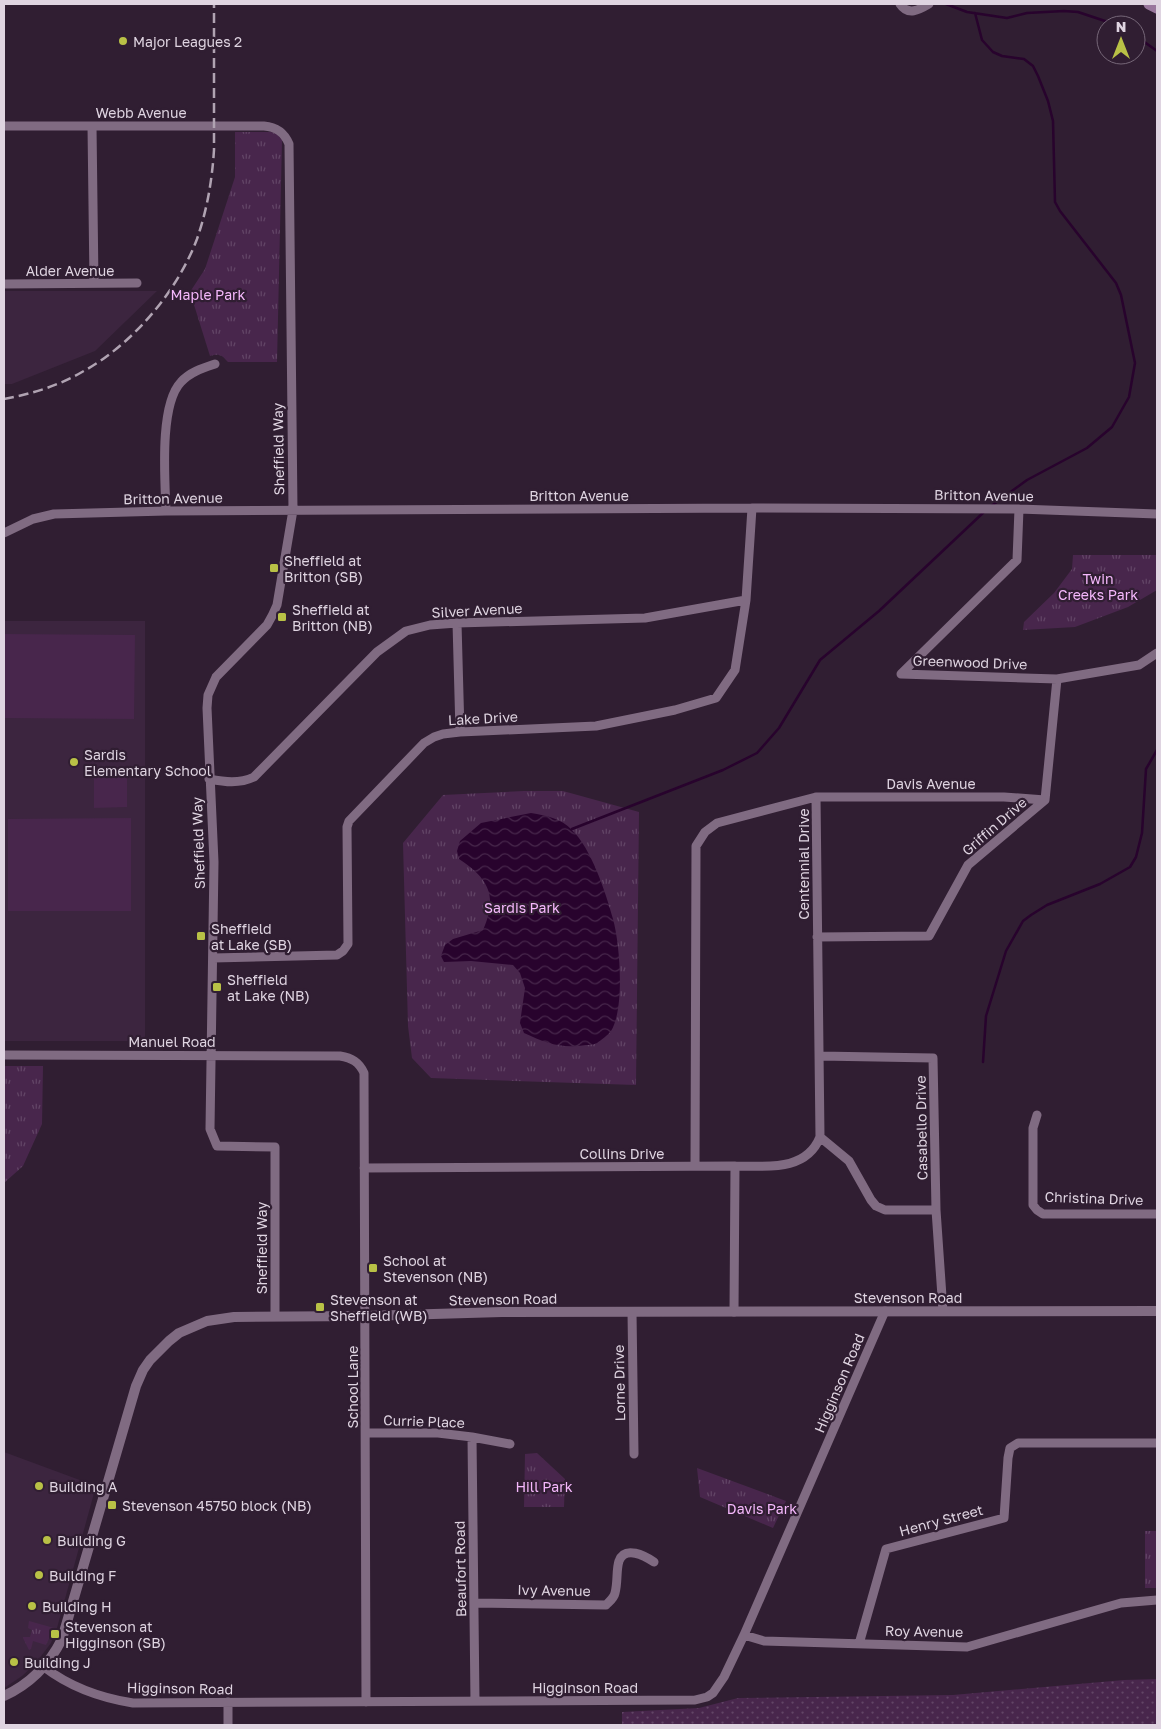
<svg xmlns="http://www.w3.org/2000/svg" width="1161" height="1729" viewBox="0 0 1161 1729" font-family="'Golos Text',sans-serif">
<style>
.built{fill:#3c253f}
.grass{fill:url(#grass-dots)}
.park{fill:url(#park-tufts)}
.pitch{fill:#48264c}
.water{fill:url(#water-waves)}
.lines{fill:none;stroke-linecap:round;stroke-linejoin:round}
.stream{stroke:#28032d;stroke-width:2.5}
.minor{stroke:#806b82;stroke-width:9}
.tertiary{stroke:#806b82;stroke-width:10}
.secondary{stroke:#99779d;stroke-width:11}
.rail{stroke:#b0a3b2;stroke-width:2.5;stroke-dasharray:10 5;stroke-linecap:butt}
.poi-dot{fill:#b9c146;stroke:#301e32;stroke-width:2}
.labels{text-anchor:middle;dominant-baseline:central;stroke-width:4.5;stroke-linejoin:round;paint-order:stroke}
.poi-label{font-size:14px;fill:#dfd4e1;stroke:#301e32;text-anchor:start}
.street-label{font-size:14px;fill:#dfd4e1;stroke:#301e32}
.park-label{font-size:14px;fill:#f5b8fc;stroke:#301e32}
</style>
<defs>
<pattern id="grass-dots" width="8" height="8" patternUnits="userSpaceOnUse" patternTransform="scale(1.25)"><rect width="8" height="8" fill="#48264c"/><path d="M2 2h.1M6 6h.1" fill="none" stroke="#624566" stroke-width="1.8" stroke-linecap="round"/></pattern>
<pattern id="park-tufts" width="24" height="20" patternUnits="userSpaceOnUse" patternTransform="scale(1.25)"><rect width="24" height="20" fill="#48264c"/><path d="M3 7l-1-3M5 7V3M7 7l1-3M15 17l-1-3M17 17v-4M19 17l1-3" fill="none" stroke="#624566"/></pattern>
<pattern id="water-waves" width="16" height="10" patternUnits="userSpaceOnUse" patternTransform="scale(1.25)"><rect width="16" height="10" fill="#28032d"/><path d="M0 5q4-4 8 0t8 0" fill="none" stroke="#47274b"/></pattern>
</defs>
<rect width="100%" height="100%" fill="#301e32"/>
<path class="built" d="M4,291H157L95,351L12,384H4Z
M4,621H145V1041H4Z
M4,1452L96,1486L57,1628L51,1643L35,1664L22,1676L4,1688Z"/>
<path class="grass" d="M1157,1679V1725H622V1712L699,1708L738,1698L953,1695L1124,1680Z"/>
<path class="park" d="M235,132H271L277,134L282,140L277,362H228C222,355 219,353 210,356L190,292L205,269L235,177Z
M1073,555H1157V590L1128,607L1075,627L1023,630L1024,622L1054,593L1072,569Z
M524,791H563L639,812L636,1085L431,1078L412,1058L408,1026L403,843L443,795Z
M4,1066H43L42,1124L23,1166L4,1183Z
M537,1453L565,1479L564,1507H524L525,1454Z
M697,1468L786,1501L773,1528L700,1497Z
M1145,1531H1157V1588H1145Z
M29,1621L54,1628L46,1645L33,1641L31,1649L29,1650L23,1638V1637H30L32,1630L28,1628Z"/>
<path class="pitch" d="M4,634L135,635L134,719L4,718Z
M94,770H127V807L94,808Z
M131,818V911H8V819Z"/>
<path class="water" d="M531,813C547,816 561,818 572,830C591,848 606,893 613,919C620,944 625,1009 611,1031C608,1035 601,1040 597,1043C593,1045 589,1045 586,1045C561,1049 546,1043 524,1033L520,1023L525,988L520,973L513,965L471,961L444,962L441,956L445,945L453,939L483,930C498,896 489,879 459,859L457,851L460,841L481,823Z"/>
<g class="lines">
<path class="stream" d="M946,4L967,12L1007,18L1027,13L1064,11L1078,12L1114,24
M975,13L982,40L993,52L1002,56L1024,59L1033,66L1038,76L1048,101L1053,121L1055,202L1060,211L1116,283L1121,295L1135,363L1129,397L1112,427L1087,448L1027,480L990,507
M1136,36L1157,51
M572,829L723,770L757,753L779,728L820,660L879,611L984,512
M983,1062L986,1016L1006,951L1023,921L1031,915L1047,905L1100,884L1130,867L1136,857L1142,833L1146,769L1157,750"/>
<path class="minor" d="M900,4C908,16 919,10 929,4
M4,126H264C276,127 284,132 289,144L293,510L277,605L272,616L267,625L216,677L208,695L207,708L214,862L210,1129L217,1146L275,1147V1316
M92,126L94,283
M4,284L137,283
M1019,509L1017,560L901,674L1057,679L1139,665L1157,653
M166,511C165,480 159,405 181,382C190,372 203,368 215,364
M4,533L33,519L54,514L166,511L752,508L1019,509L1157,514
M457,623L460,732
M209,779C225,782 239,784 254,777L377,652L406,631L430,625L457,623L645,618L746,600
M816,797H1004L1045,800
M817,937L929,936L968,865L1045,800L1057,679
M213,958L337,955L343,951L348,944L347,827L349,821L424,743L434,737L443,734L460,732L596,726L675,710L716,698L735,670L746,600L752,508
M4,1055L340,1056C352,1058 359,1062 364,1073L366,1702
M820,1056L933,1058L936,1210L943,1311
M1037,1115L1033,1128V1205L1037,1210L1043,1214H1157
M820,1137L849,1161L871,1200L876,1206L885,1210H936
M695,1166L696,846L705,832L717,823L816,797L820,1137C806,1172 766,1166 735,1166
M364,1168L735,1166L734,1312
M632,1312L634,1454
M366,1433H438L472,1437L510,1444
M472,1437L475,1701
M474,1603L606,1605C610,1601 614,1598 615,1593C618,1582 616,1570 619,1561C625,1545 645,1556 654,1562
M744,1635L764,1641L967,1647L1121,1603L1157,1600
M859,1644L886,1549L1004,1518L1008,1458L1010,1448L1018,1443H1157
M44,1667C70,1687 101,1698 133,1703L695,1700L707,1697L713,1693L724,1677L744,1635L885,1311
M228,1702V1725"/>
<path class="tertiary" d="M4,1696C30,1684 49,1665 62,1639L136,1386L143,1370L150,1360L169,1341L179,1333L207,1321L234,1317L365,1316L502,1312L1157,1311"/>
<path class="secondary" d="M1149,4L1157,8"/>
<path class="rail" d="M4,399C31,394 58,386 82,372C132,345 177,292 197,239C207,210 212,181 214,150V4"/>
</g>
<g class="poi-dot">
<circle cx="123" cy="41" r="5"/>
<rect x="269" y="563" width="10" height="10" rx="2.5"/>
<rect x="277" y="612" width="10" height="10" rx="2.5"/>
<circle cx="74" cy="762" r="5"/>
<rect x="196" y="931" width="10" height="10" rx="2.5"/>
<rect x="212" y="982" width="10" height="10" rx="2.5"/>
<rect x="368" y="1263" width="10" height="10" rx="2.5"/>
<rect x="315" y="1302" width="10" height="10" rx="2.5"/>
<circle cx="39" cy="1486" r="5"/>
<rect x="107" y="1500" width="10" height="10" rx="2.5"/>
<circle cx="47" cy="1540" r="5"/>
<circle cx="39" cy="1575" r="5"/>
<circle cx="32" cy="1606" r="5"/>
<rect x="50" y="1629" width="10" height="10" rx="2.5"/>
<circle cx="14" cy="1662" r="5"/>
</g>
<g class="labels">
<g class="poi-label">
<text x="133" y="41">Major Leagues 2</text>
<text x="284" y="560">Sheffield at<tspan x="284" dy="16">Britton (SB)</tspan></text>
<text x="292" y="609">Sheffield at<tspan x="292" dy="16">Britton (NB)</tspan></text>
<text x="84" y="754">Sardis<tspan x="84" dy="16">Elementary School</tspan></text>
<text x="211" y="928">Sheffield<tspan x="211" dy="16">at Lake (SB)</tspan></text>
<text x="227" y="979">Sheffield<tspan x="227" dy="16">at Lake (NB)</tspan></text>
<text x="383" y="1260">School at<tspan x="383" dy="16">Stevenson (NB)</tspan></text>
<text x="330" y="1299">Stevenson at<tspan x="330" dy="16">Sheffield (WB)</tspan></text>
<text x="49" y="1486">Building A</text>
<text x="122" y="1505">Stevenson 45750 block (NB)</text>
<text x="57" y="1540">Building G</text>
<text x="49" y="1575">Building F</text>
<text x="42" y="1606">Building H</text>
<text x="65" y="1626">Stevenson at<tspan x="65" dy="16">Higginson (SB)</tspan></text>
<text x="24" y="1662">Building J</text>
</g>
<g class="street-label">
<text x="141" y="112">Webb Avenue</text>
<text x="70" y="270">Alder Avenue</text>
<text transform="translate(278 449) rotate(-91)">Sheffield Way</text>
<text x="579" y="495">Britton Avenue</text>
<text transform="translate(984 495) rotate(1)">Britton Avenue</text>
<text transform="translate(173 498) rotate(-1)">Britton Avenue</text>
<text transform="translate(477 610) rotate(-3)">Silver Avenue</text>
<text transform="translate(970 662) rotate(2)">Greenwood Drive</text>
<text transform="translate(483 718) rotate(-3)">Lake Drive</text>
<text x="931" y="783">Davis Avenue</text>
<text transform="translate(994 826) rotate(-41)">Griffin Drive</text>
<text transform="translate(198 843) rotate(-92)">Sheffield Way</text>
<text transform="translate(803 864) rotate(-90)">Centennial Drive</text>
<text x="172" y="1041">Manuel Road</text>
<text transform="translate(921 1128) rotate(-91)">Casabello Drive</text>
<text x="622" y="1153">Collins Drive</text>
<text transform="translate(1094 1198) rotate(2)">Christina Drive</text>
<text transform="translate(261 1248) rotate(-90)">Sheffield Way</text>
<text x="908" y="1297">Stevenson Road</text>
<text transform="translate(503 1299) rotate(-1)">Stevenson Road</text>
<text transform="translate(619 1383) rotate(-91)">Lorne Drive</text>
<text transform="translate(839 1383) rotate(-67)">Higginson Road</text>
<text transform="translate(352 1387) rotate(-90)">School Lane</text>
<text transform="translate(424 1421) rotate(2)">Currie Place</text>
<text transform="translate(941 1520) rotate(-15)">Henry Street</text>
<text transform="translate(460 1569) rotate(-91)">Beaufort Road</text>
<text transform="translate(554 1590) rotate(1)">Ivy Avenue</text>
<text transform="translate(924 1631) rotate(1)">Roy Avenue</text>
<text x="585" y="1687">Higginson Road</text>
<text transform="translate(180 1688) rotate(1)">Higginson Road</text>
</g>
<g class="park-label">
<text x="208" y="294">Maple Park</text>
<text x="1098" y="578">Twin<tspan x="1098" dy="16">Creeks Park</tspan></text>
<text x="522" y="907">Sardis Park</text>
<text x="544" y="1486">Hill Park</text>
<text x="762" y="1508">Davis Park</text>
</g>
</g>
<rect width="1161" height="1729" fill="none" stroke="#dfd4e1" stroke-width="10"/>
<g transform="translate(1121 40)"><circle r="24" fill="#301e32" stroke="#766778"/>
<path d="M0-4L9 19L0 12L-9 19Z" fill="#b9c146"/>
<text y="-8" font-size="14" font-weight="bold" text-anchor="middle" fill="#dfd4e1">N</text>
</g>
</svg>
